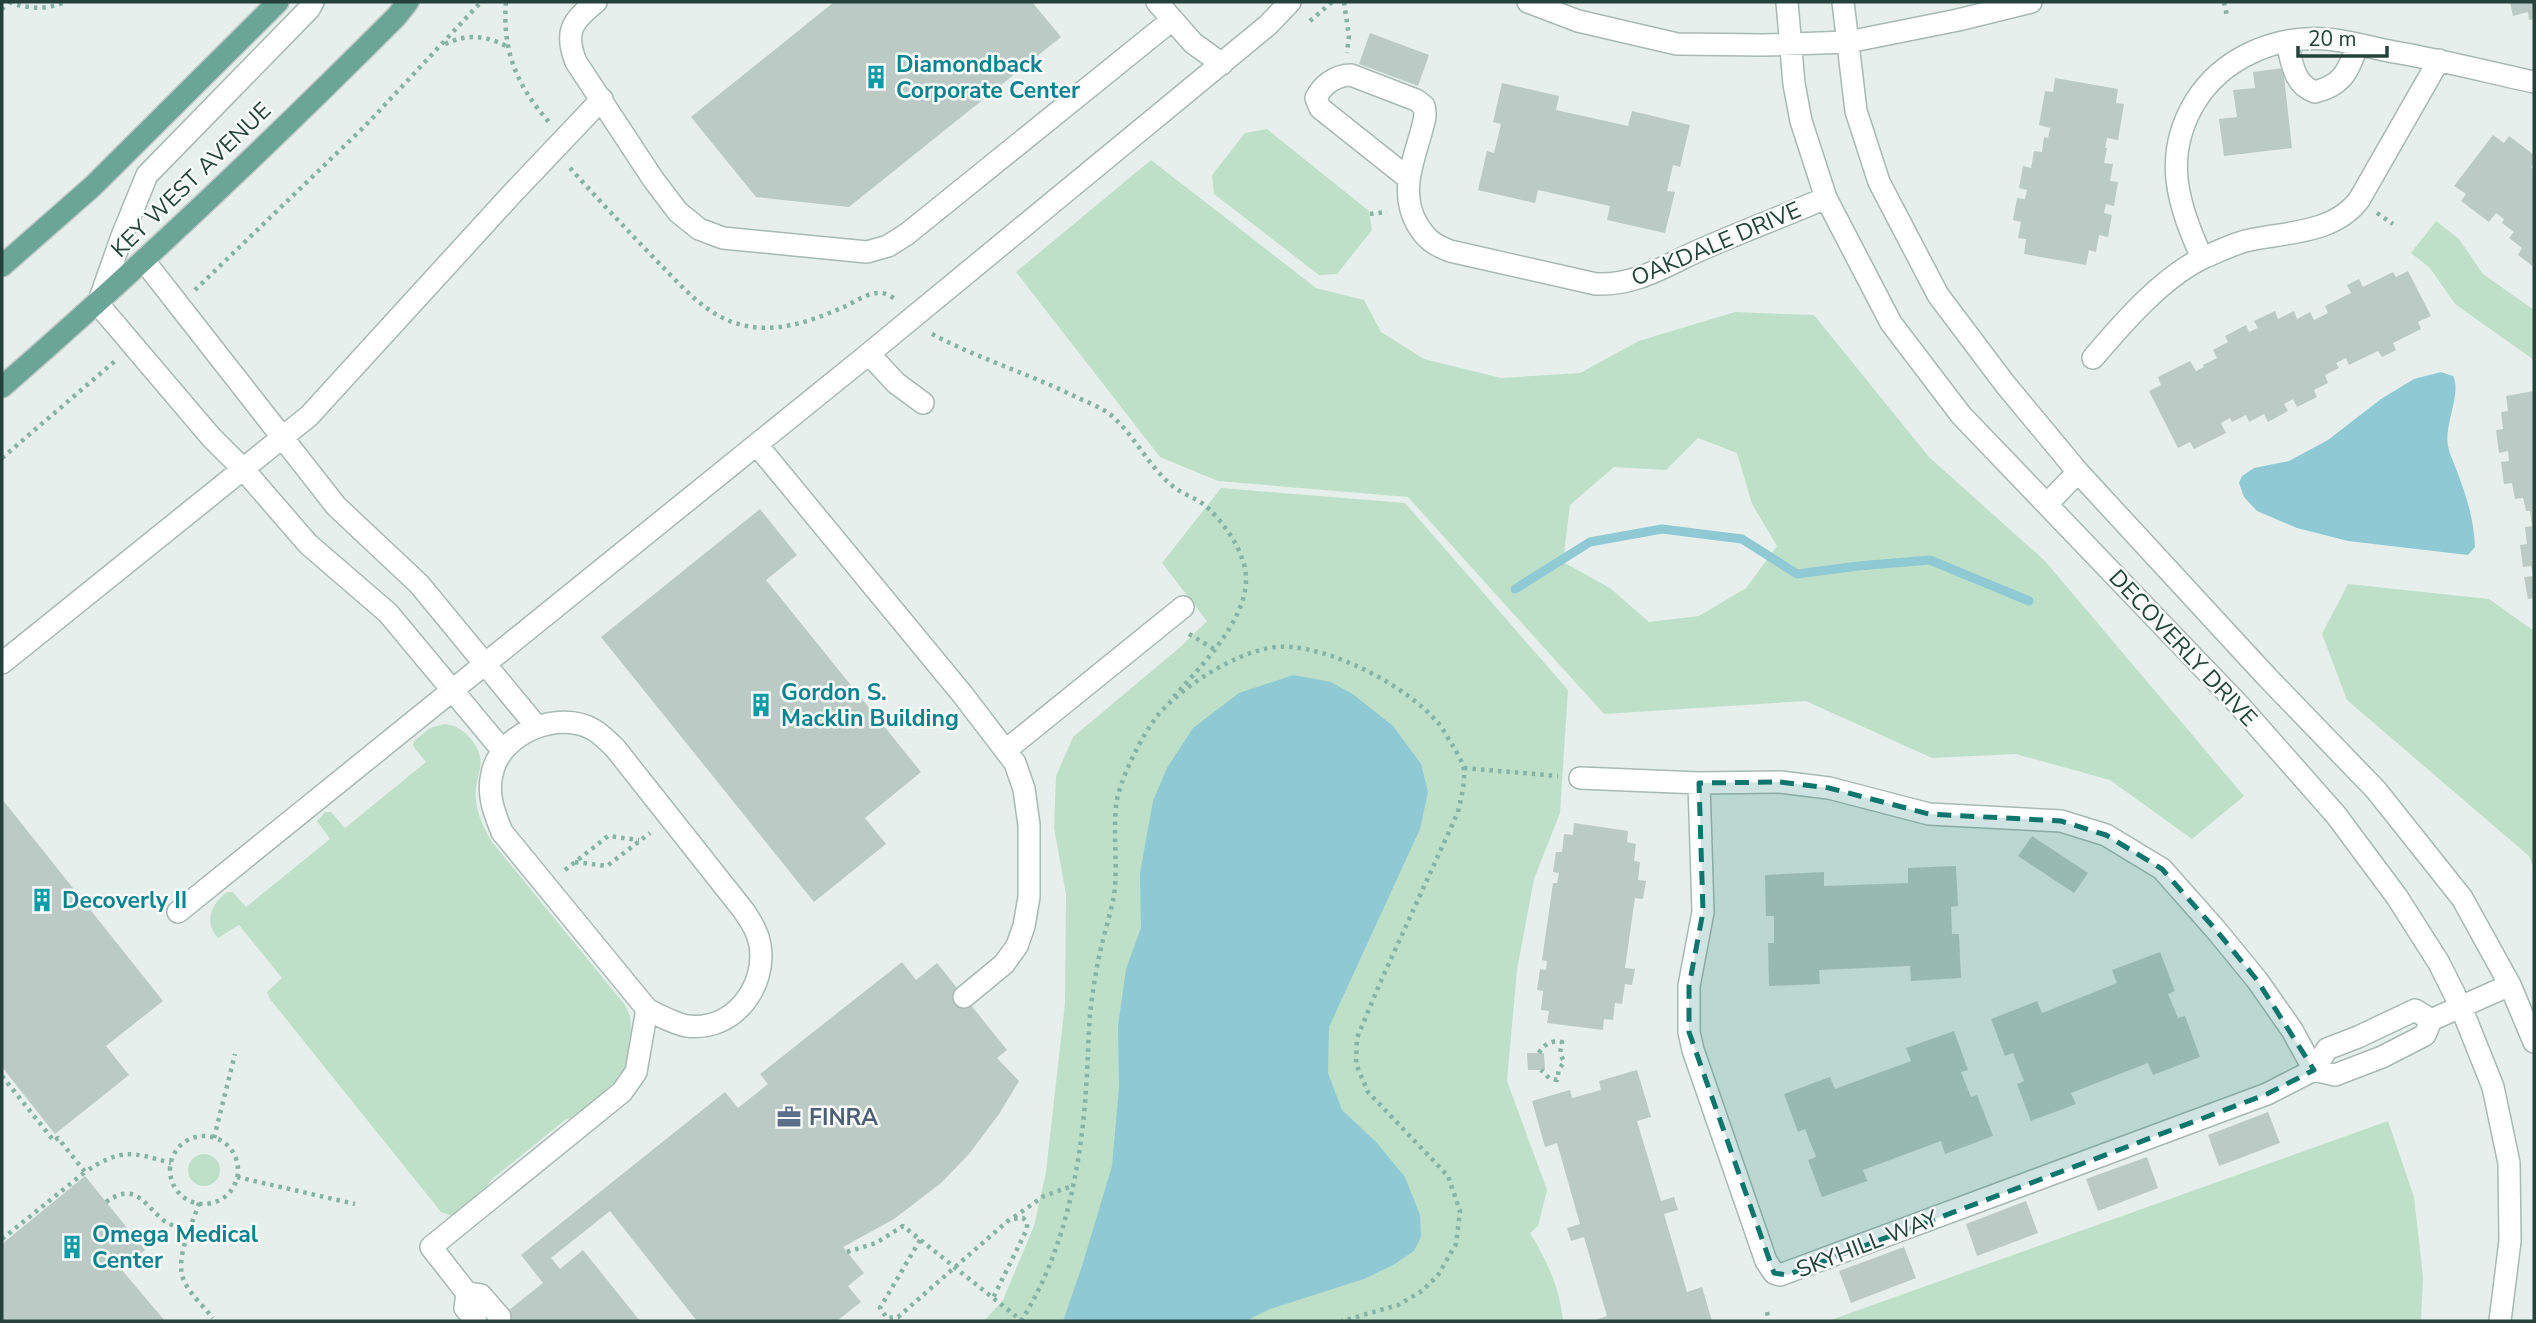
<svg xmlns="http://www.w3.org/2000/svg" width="2536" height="1323" viewBox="0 0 2536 1323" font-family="'Nunito Sans',sans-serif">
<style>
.green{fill:#bfe0c8;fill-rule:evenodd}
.water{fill:#8ec9d4}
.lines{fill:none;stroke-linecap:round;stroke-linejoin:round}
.stream{stroke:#8ec9d4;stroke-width:9}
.building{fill:#bbcac4}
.minor-casing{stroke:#a8b8b2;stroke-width:24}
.major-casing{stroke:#c2cac8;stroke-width:24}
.path{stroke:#86b3a5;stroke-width:4.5;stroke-dasharray:3.5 5;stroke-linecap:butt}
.minor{stroke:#fff;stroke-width:21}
.major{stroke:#6aa596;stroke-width:21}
.marked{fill:#0f766e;fill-opacity:0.2;stroke:#0f766e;stroke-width:5;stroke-dasharray:14 9;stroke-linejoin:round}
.labels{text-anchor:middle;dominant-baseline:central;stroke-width:5;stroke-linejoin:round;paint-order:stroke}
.culture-label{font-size:23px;font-weight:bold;fill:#0d838f;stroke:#f7fbf9;text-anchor:start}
.street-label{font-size:23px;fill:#24423a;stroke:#f7fbf9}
.service-label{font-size:23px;font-weight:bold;fill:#4e5e75;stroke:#f7fbf9;text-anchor:start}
</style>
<rect width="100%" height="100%" fill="#e6efeb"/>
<path class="green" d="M1267,129L1369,211L1372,230L1337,274L1319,275L1214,194L1212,175L1245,133Z
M1151,160L1316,288L1364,300L1381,332L1424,359L1501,378L1580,373L1639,341L1735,312L1814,315L1929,457L2045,561L2244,796L2192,839L2110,780L2016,754L1932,758L1806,701L1604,714L1408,497L1218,481L1160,457L1016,272ZM1698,438L1737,453L1752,504L1777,546L1746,588L1699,616L1649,622L1610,588L1563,562L1570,505L1614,467L1666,470Z
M2436,221L2459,239L2483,274L2534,310V360L2455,304L2430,268L2411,253Z
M1221,488L1405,503L1568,690L1560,813L1534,879L1517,970L1507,1081L1547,1190L1538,1226L1530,1233C1547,1260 1560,1289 1563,1321H984L1003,1300L1034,1226L1046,1172L1065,1003L1066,894L1054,828L1056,776L1073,737L1178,649L1207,621L1162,563Z
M2348,584L2489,599L2534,631V869L2529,856L2347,700L2322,634Z
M444,724C456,725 463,730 471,739C491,764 473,773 476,801C478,816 484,829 492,842L625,1005L630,1016L631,1030L626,1066L617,1084L581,1114L565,1120L491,1180L483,1192L452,1216L441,1212L270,999L267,992L282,978L239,925L218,938C203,922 212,903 227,892H233L246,907L330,839L317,821L325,812H331L345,828L426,762L413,746L414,741L430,728Z
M2388,1121L2414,1197L2423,1277L2421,1321H1828Z
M188 1170a16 16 0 1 1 32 0a16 16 0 1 1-32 0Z"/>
<path class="water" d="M2441,372L2453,376C2462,394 2444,423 2448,446C2450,456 2456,467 2459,477C2468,500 2474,523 2475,547L2468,555L2348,541L2297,528L2257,511L2244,497L2239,483L2242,476L2254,468L2289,461L2328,440L2381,399L2414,379Z
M1293,675L1331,682L1354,695L1393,726L1421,764L1428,792L1420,829L1329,1027L1328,1073L1342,1110L1376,1142L1405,1177L1420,1215L1421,1237L1414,1251L1393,1265L1364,1279L1270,1309L1246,1321H1063L1082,1266L1112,1166L1119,1087L1118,1026L1126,969L1141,928L1140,873L1153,801L1167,768L1193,728L1239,693Z"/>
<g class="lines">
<path class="stream" d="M1515,589L1590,542L1662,529L1742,539L1797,574L1858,566L1930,560L2029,601"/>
</g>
<path class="building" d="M834,2H1032L1061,37L849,207L756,197L691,117Z
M2510,2H2534V19L2529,20L2528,12L2513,16Z
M1370,33L1429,55L1418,86L1359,64Z
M2283,68L2292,148L2224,156L2219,119L2237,117L2233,90L2255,88L2253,72Z
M2055,78L2118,89L2116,103L2124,104L2118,140L2107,138L2105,148H2107L2104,163L2113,164L2110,181L2118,182L2114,206L2106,204L2104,213L2112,215L2108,237L2099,235L2096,252L2089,250L2086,265L2024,254L2026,239L2018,238L2021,222L2013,220L2017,198L2025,199L2027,190L2019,188L2023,166L2031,168L2034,151L2042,152L2044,137L2048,138L2050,128L2039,125L2045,91L2053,92Z
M1502,83L1559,96L1556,110L1628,126L1632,111L1690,125L1680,167L1673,165L1667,191L1675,192L1665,233L1607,220L1610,206L1538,190L1535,203L1478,190L1487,151L1494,153L1501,124L1493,122Z
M2493,135L2504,143L2509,136L2534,155V163L2531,167L2534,170V267L2518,255L2522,248L2509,238L2514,232L2502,223L2504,219L2496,213L2489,222L2461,201L2466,194L2454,186Z
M2408,271L2431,316L2418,322L2421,329L2393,343L2396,350L2382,357L2378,351L2349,365L2346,358L2336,363L2339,368L2325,375L2328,383L2314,390L2317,397L2297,407L2293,399L2284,404L2288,411L2268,422L2264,414L2249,422L2246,415L2232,422L2230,418L2221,423L2226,433L2194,449L2190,442L2178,448L2149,391L2161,385L2158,377L2190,361L2196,371L2204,367L2203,365L2217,358L2213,350L2228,342L2225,336L2246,325L2249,332L2258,328L2254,321L2275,311L2278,319L2294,311L2297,319L2310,312L2314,320L2328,313L2325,306L2351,293L2347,285L2359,279L2363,287L2393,272L2396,277Z
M2534,391V575H2533L2531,566L2523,567L2520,545L2527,544L2525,527L2532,526L2530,511H2526L2523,498L2515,499L2512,483L2504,484L2501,462L2509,461L2508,451L2499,453L2496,430L2503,429L2501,412L2508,411L2506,396Z
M760,509L797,555L766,580L921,772L865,818L886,844L814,902L601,637Z
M2534,576V598L2528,599L2524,577Z
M2,799L163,1001L106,1046L129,1075L55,1134L2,1067Z
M1574,823L1628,831L1627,842L1636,844L1634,861L1640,862L1638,880L1646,881L1643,899L1635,898L1625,968L1635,969L1632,985L1625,984L1622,1004L1615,1003L1613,1020L1604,1019L1603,1030L1547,1023L1549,1011L1541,1010L1543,991L1537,990L1540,969L1546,970L1547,961L1542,960L1553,883H1557L1559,873L1553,872L1556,852H1562L1564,834L1573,835Z
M2032,836L2088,873L2074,893L2018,856Z
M1956,866L1958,906L1951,907L1952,934H1959L1961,978L1911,981L1910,966L1819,970L1820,984L1769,986L1768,943H1774V916H1766L1765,875L1824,872V886L1908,883V868Z
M2160,952L2175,991L2168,994L2178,1018L2185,1016L2200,1057L2153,1075L2148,1063L2071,1093L2076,1104L2031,1121L2017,1084L2024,1081L2013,1053L2005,1056L1991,1019L2037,1001L2042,1013L2117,983L2112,970Z
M902,962L916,980L937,963L1007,1050L997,1058L1019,1081L999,1114L969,1154L941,1183L894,1219L843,1247L864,1273L848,1286L861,1302L837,1321H697L610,1211L551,1258L560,1269L583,1250L640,1321H495L543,1283L521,1255L725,1092L738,1108L768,1084L760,1074Z
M1954,1031L1968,1070L1961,1072L1971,1097L1977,1095L1993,1136L1945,1154L1941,1141L1863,1170L1867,1181L1822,1197L1808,1160L1816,1157L1805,1129L1798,1132L1784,1094L1830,1077L1835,1089L1911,1061L1906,1048Z
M1527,1053H1544L1545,1070H1528Z
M1637,1070L1651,1117L1637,1121L1661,1201L1674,1197L1678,1210L1664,1214L1687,1292L1702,1287L1712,1321H1592L1607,1316L1584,1237L1571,1241L1567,1228L1580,1224L1557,1143L1545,1147L1532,1101L1570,1090L1572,1098L1601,1090L1599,1081Z
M2268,1112L2280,1143L2219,1166L2208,1135Z
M2147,1157L2158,1188L2098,1211L2086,1179Z
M85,1176L145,1250L121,1269L165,1321H2V1244Z
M2026,1201L2038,1233L1977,1256L1966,1224Z
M1904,1247L1916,1278L1851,1303L1839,1271Z"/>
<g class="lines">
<g class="minor-casing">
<path id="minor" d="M313,2L309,9L147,175L122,236L98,304L211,437L244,470L308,544L388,613L503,751
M596,2C572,21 564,32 576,62L653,179L678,212L699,229L723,238L867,252L888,246L907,234L1172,20
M1157,2L1193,43L1222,64
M1528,2L1578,21L1677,44L1764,45L1848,42L1958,20L2031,2
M1787,2L1794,84L1801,121L1826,198L1891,323L1961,415L2239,705L2336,815L2397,897L2439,963L2461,1007L2493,1087L2509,1163L2510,1241L2500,1321
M1843,2L1856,111L1879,182L1938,295L2005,384L2078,472L2267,677L2376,790L2462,898L2510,985L2534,1042
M2287,42C2292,62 2293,84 2315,92C2344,84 2347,72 2358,45
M1408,178L1320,108L1316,98C1322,85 1336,75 1351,75L1416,100L1424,106C1427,116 1423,124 1421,133C1412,164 1400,194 1417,224C1426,239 1434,245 1450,251L1596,284C1638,286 1669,263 1707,247C1746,230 1786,215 1826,198
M2202,258C2178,204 2162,157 2195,102C2222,58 2275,35 2327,39C2349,41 2372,48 2394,52C2441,60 2488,72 2534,82
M145,262L336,506L419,584L537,727
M869,354L896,383L923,403
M2093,358C2122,324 2163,276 2205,257C2219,251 2235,243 2250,240C2288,232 2334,233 2359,200L2439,60
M757,445L963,695L1015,763L1024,789L1029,825V897L1024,926L1017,946L1004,964L964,997
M2048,503L2078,472
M2,663L309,416L510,196L602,99
M1006,750L1183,607
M1580,778L1699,783L1780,782L1829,788L1929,814L2061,821L2106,835L2162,869L2216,930L2257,980L2292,1030L2314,1070L2335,1075L2382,1057L2425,1035L2431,1020L2510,985
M1699,783L1703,912L1689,986V1032L1693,1050L1766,1261L1774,1273L1780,1275L2267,1094L2314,1070L2327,1049L2358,1037L2415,1010L2431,1020
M178,912L860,361L1268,25L1290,2
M467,1293L465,1308L476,1321
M500,1317L481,1295L467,1293L431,1247L622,1092L636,1072L647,1009L502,832C494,812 487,795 492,774C500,733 559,709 594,730C602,735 609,742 615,748L744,911C751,922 758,932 760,945C767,987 733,1032 687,1026C673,1023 660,1016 647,1009"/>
</g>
<g class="major-casing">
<path id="major" d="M2,266L93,186L278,2
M2,387C139,268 268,145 396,17L408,2"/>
</g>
<path class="path" d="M9,2C27,9 46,10 65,2
M506,2C502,51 517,86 549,122
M1344,2L1349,36L1347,53
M2224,2L2227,16
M2,10L6,2
M1310,21L1332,2
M445,44C467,34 485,35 506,46
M570,168C597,198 625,228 654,258C680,284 705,316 742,325C778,334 814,320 846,306C856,301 869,292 881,293C886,293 892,297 895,299
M2377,213L2393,224
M1370,214L1387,212
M195,290L365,126L481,2
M932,334C977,358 1027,373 1074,396C1086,402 1102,407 1112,416C1136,437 1149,468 1175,488C1185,495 1198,499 1207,507C1226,525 1247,555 1246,581C1245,624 1197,670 1170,701
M2,458L115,361
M1189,634L1214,649
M1464,768L1558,776
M575,862L607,866L650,833
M565,870L608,836L639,840
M1539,1053C1544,1044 1552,1040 1562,1042L1560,1053L1564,1062L1559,1069L1557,1080L1549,1078L1541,1070
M2,1076L54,1141L58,1138L85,1172C121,1148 132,1152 171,1163
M170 1170a34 34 0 1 1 68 0a34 34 0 1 1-68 0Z
M214,1138L235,1054
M237,1177L355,1204
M106,1202C135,1181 144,1204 163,1220C171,1226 181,1228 190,1232
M199,1203C192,1226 173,1260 185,1283C192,1296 204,1307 213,1318
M1014,1217L1044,1196L1072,1186
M2,1239L85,1172
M920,1240L880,1308L887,1318L898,1317L1010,1219L1023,1218L1027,1222V1229L993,1298
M847,1252L876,1243L903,1226L1022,1321
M1767,1312L1769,1321
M1021,1321C1064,1254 1081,1167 1086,1089C1088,1064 1088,1039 1090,1015C1092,996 1095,976 1099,957C1103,937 1110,916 1114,896C1118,866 1113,835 1116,806C1119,780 1142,735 1158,715C1184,684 1250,642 1291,647C1339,651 1408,687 1439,724C1444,730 1448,739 1453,746C1457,753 1463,762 1464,770C1465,784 1461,798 1458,812L1380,983L1357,1038L1356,1064L1368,1092L1448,1176L1460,1211L1456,1244L1438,1275L1422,1291L1398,1305L1342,1321"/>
<use href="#minor" class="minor"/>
<use href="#major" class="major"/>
</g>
<path class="marked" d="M1780,782L1829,788L1929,814L2061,821L2106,835L2162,869L2216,930L2257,980L2314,1070L2267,1094L1787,1275L1774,1273L1689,1032V986L1703,912L1699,783Z"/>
<defs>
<g id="building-bare" transform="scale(1.89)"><path d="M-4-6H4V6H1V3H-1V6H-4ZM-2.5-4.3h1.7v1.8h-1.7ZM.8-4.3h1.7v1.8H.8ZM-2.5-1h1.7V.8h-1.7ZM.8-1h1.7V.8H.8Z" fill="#0f9aa8" stroke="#f7fbf9" stroke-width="2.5" paint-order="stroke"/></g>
<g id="office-bare" transform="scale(1.89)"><path d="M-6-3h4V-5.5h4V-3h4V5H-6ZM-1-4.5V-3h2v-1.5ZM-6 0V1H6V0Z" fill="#5c6f8a" stroke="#f7fbf9" stroke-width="2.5" paint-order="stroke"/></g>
</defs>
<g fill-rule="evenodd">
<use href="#building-bare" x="876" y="77"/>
<use href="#building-bare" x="761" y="705"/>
<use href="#building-bare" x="42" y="900"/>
<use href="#office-bare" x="789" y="1117"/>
<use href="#building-bare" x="72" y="1247"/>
</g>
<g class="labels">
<g class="culture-label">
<text x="896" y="64">Diamondback<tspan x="896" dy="26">Corporate Center</tspan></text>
<text x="781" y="692">Gordon S.<tspan x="781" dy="26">Macklin Building</tspan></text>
<text x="62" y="900">Decoverly II</text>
<text x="92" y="1234">Omega Medical<tspan x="92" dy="26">Center</tspan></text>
</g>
<g class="street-label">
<text transform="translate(191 180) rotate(-44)">KEY WEST AVENUE</text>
<text transform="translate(1716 244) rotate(-23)">OAKDALE DRIVE</text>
<text transform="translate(2183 648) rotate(47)">DECOVERLY DRIVE</text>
<text transform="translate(1867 1244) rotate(-21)">SKYHILL WAY</text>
</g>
<g class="service-label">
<text x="809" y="1117">FINRA</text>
</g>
</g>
<rect width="2536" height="1323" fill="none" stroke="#24423a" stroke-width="7"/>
<path d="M2298 46v10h89v-10" fill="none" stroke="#24423a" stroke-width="3.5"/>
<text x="2308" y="46" font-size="21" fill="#24423a" stroke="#f7fbf9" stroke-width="5" paint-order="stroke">20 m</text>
</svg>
